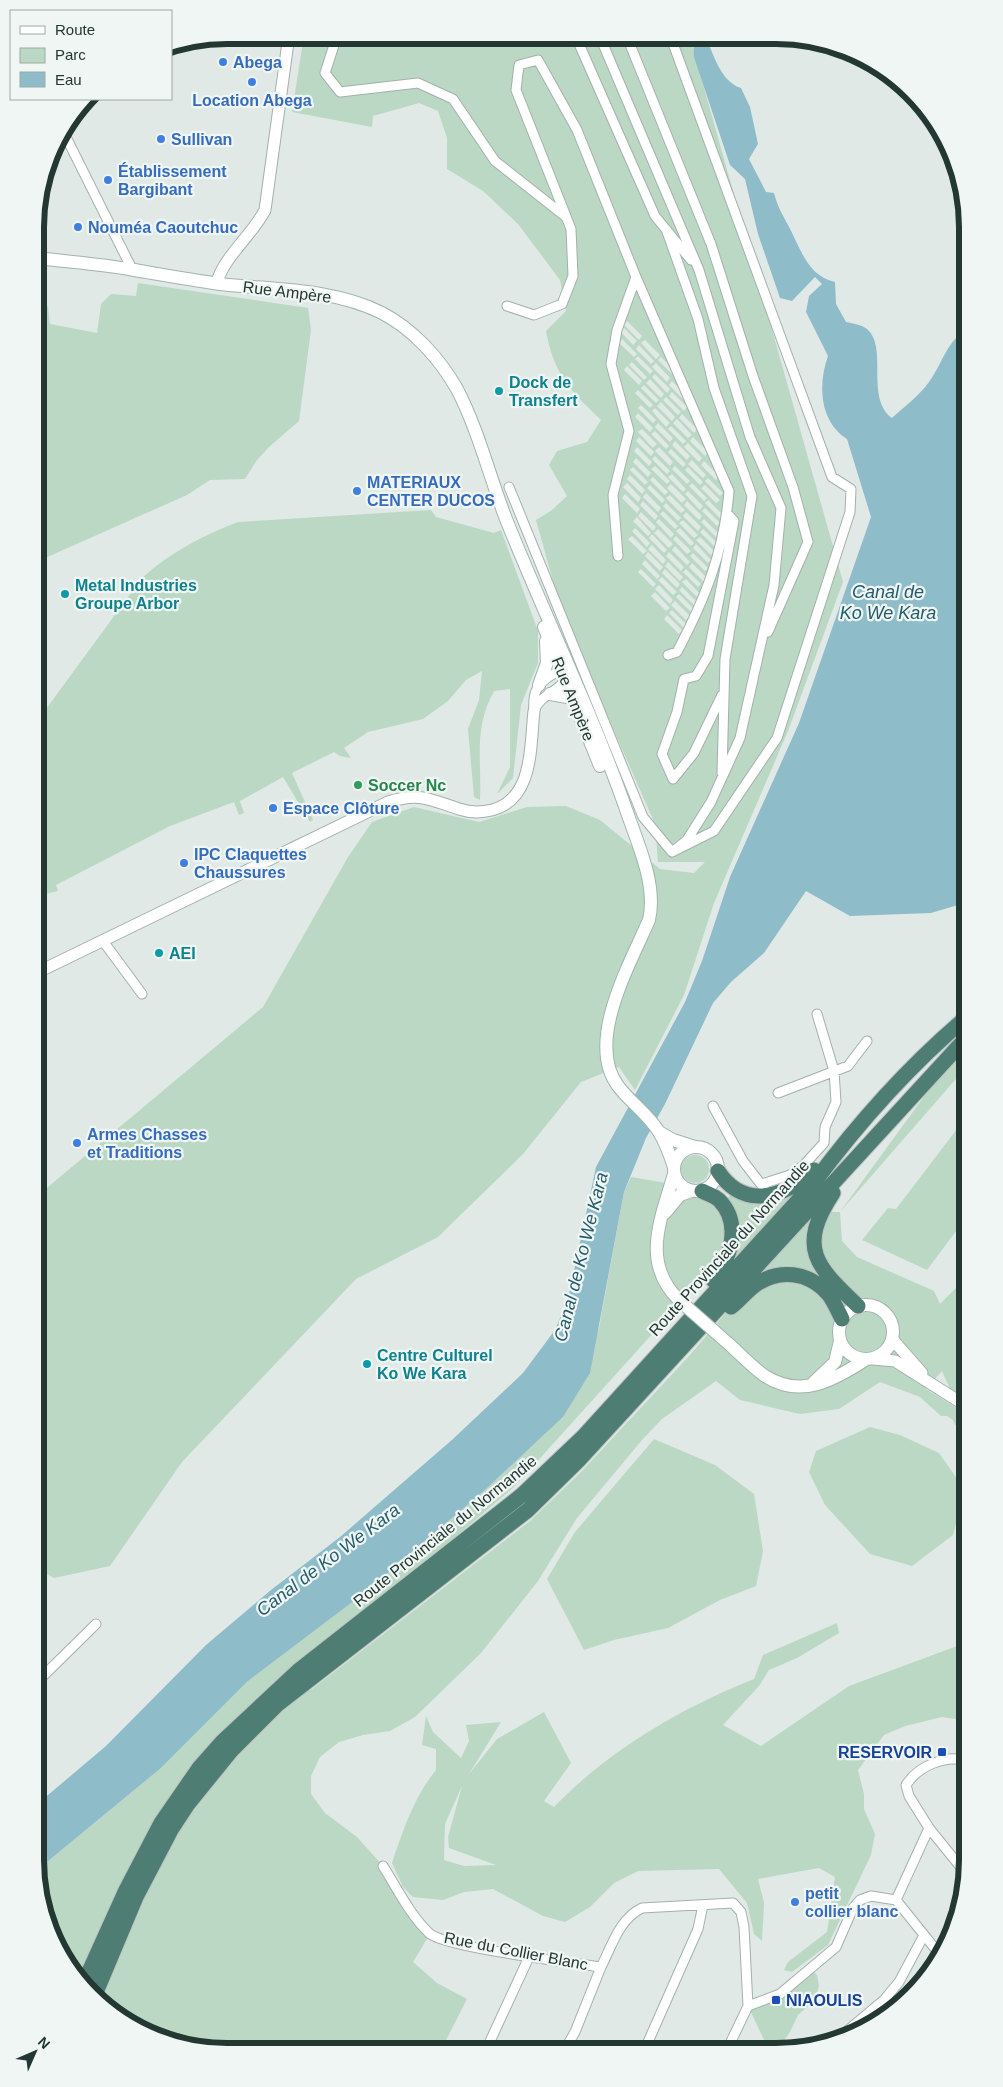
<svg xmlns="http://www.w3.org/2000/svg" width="1003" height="2087" viewBox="0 0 1003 2087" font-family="Helvetica,sans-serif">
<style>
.green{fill:#bbd8c5;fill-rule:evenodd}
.water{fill:#8ebcc8}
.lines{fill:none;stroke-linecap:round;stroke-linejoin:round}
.minor-casing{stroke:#a4b0ad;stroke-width:11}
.tertiary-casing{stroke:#a4b0ad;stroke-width:13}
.secondary-casing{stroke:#a1b4ae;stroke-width:14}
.trunk-casing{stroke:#bdc3c2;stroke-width:17}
.minor{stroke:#fff;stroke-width:9}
.tertiary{stroke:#fff;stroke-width:11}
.secondary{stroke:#fff;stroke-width:12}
.trunk{stroke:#4e7d74;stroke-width:15}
.secondary-bridge-casing{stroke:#a1b4ae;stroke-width:14;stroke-linecap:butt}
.secondary-bridge{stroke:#fff;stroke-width:12}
.shop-dot{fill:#3f7fe0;stroke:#f0f6f3;stroke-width:2}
.culture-dot{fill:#0f9aa8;stroke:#f0f6f3;stroke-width:2}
.leisure-dot{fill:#2e9e5b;stroke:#f0f6f3;stroke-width:2}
.transit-dot{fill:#1a4fb4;stroke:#f0f6f3;stroke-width:2}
.labels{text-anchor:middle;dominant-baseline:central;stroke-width:4.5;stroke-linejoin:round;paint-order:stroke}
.shop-label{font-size:16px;font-weight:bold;fill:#366cbe;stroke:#f0f6f3;text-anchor:start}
.street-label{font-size:16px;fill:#233733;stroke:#f0f6f3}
.culture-label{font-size:16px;font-weight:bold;fill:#0d838f;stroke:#f0f6f3;text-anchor:start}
.leisure-label{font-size:16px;font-weight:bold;fill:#27864d;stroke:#f0f6f3;text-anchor:start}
.transit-label{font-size:16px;font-weight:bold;fill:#164399;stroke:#f0f6f3;text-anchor:end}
.water-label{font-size:18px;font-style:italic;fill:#245c6c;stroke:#f0f6f3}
.rim{fill:none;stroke:#233733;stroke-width:6}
</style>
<rect width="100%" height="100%" fill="#e0e9e6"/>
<path class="green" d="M304,35L690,38L843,582L788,731L714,903L684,995L635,1090L619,1067L581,1082L523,1154L438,1237L356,1279L182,1462L110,1566L54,1578L35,1567L36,1197L263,1007L348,857L372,822L414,807L479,822L527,807L566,806L600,820L660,869L694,873L705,862H658L655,824L561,610L536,520L552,510L567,496L549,465L557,451L587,442L601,420C570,390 554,375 546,331L566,311L560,280L518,224L483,191L447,169V138L438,111L419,103L373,116L372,127L292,112ZM627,321L642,336L639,340L624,325ZM622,326L637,341L633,345L619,330ZM622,339L637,354L634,357L618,342ZM645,340L660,355L656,359L641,343ZM639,345L654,361L651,364L636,349ZM638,356L653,371L650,374L635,359ZM661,357L676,372L673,375L658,360ZM632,362L647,377L644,380L629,365ZM656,363L670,378L667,382L652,367ZM627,366L642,381L639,385L624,370ZM655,374L670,389L667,393L652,377ZM650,379L664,394L661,398L646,383ZM672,381L687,396L684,400L669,385ZM644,385L659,400L656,403L641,388ZM638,390L653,405L650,408L635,393ZM672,392L687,407L684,411L669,396ZM666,397L681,412L678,415L663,400ZM661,402L675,417L672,421L657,406ZM641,405L656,420L653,423L638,408ZM655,408L670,423L666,427L652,411ZM638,413L653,428L650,432L635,417ZM682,414L697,429L694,433L679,418ZM677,419L692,435L688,438L673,423ZM658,423L673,438L670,442L655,427ZM671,426L686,441L683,444L668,429ZM642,429L657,444L653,448L638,432ZM655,431L669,446L666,449L651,434ZM639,437L654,452L651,456L636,441ZM693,437L708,452L705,456L690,441ZM675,441L690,456L687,460L672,445ZM688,443L702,458L699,462L684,447ZM637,447L652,462L649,466L634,451ZM659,447L673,462L670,466L655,451ZM671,449L686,464L683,467L668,452ZM655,456L670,471L667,474L652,459ZM636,458L651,473L648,477L633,462ZM692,460L706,475L703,478L688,464ZM704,461L719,476L716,480L701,465ZM655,466L670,481L667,484L651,469ZM675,466L690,481L687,484L672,469ZM633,467L648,482L645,485L630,470ZM688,467L703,482L700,485L685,470ZM672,474L686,489L683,492L668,477ZM630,475L645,490L642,494L627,479ZM653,477L668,492L665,495L650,480ZM708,478L723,493L720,496L705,481ZM627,483L641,498L638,502L623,487ZM692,483L707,498L704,501L689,486ZM671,484L686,499L682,503L667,488ZM650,485L665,500L662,503L647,488ZM705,485L720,500L716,503L701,488ZM688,491L703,506L700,510L685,494ZM646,493L661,508L658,512L643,497ZM625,494L640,509L637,513L622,498ZM670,495L685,510L681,513L666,498ZM708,500L723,515L720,518L705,503ZM643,501L658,516L655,520L640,505ZM687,501L702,516L699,520L684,505ZM666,503L681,518L678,521L663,506ZM705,508L720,523L717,526L702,511ZM663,511L678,526L675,529L660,514ZM641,512L656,527L653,531L638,516ZM686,512L701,527L698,531L683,516ZM637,517L651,533L648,536L633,521ZM659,519L674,534L671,538L656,522ZM704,519L719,534L716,537L701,522ZM683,520L698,535L694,538L679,523ZM635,528L650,543L647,547L632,531ZM680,528L694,543L691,546L676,531ZM658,529L673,544L669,548L654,533ZM703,529L718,544L715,547L700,532ZM652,534L667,550L664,553L649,538ZM632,536L647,551L643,554L628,539ZM676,536L691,551L687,554L673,539ZM700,537L715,552L711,555L696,540ZM696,544L711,560L708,563L693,548ZM652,545L666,560L663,564L648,549ZM675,546L690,562L687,565L672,550ZM648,552L663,567L660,571L645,556ZM669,552L684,567L681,571L666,556ZM693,553L708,568L705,571L690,556ZM645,560L660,576L657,579L642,564ZM668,562L683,577L680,581L665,566ZM692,563L707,578L704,582L689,567ZM641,569L656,584L653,587L638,572ZM665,569L680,584L677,588L662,573ZM686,569L701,584L698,587L683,572ZM662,577L677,592L673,595L658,580ZM686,579L700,594L697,597L682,582ZM659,585L673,600L670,604L655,589ZM682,587L697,602L694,605L679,590ZM655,592L670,608L666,611L651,596ZM679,594L694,609L691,612L676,597ZM675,601L690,616L686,620L671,605ZM672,610L687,625L684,628L669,613ZM667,615L682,630L679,634L664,619Z
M138,283L308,308L311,330L299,421L269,447L257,460L245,479L210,480L187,495L36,562V348L44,304L48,307L50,324L97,333L101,304L111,294L136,296Z
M431,510L436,517L494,533L501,530L538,631V663L521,705L513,778L497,794L510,767V689L494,691C473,729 482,760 480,800L474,797L468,729L479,700L482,671L466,680L448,701L423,719L368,732L344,748L351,758L340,756L334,752L292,773L313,820L310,822L283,777L240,801L244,813L239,815L234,802L170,826L56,885L58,891L45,894L36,901V717L46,709L142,578C169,553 204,535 238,522Z
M968,1036V1070L962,1072L840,1212L842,1241L857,1257L934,1291L940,1304L968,1276V1407L954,1398L942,1371L926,1389L968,1415V1431L955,1425L953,1420L947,1416H941L920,1397L880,1382L839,1409L800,1414L740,1400L716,1381L662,1419L642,1440L577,1518L538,1581L481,1653L415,1717L390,1731L363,1735L339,1742L320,1757L311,1776V1794L325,1813L357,1837L383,1866L430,1934L413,1962L437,1983L467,1999L441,2050L190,2048L142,2032L100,2004L94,1997L171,1830L278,1704L312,1689L530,1521L581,1472L689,1356L812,1212H840Z
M968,1109V1132L957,1123Z
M957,1129L968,1137V1215L927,1270L862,1240L888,1208L896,1209Z
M681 1169a14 14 0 1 1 28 0a14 14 0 1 1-28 0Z
M631,1177L661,1182L724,1202L732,1193L802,1186L738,1257L675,1308L671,1313L676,1318L664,1321L514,1487L269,1695L245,1718L83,1985L67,1966L42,1910L36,1871L161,1768L248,1681L363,1594L486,1489L563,1417L599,1328L624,1192Z
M870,1427L900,1435L939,1453L965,1490L953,1535L912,1566L870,1554L825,1505L809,1472L816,1451Z
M654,1439L715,1465L754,1494L763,1551L756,1586L720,1600L668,1628L614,1640L584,1650L547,1579L575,1532Z
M837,1623L839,1633L797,1658L769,1670L759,1686L723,1725L761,1746L849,1686L968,1642V1721L942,1717L905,1726L884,1735L858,1770L864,1794V1809L875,1834L871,1855L828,1945L792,1972L784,1970L788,1962L827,1932L835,1877L819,1868L758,1879L764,1903L762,1941L754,1934L747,1903L719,1869L638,1871L614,1883L590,1907L565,1922L543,1916L493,1889L464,1892L443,1900L413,1897L403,1887L392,1863C403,1830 414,1797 436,1770V1749L422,1745L426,1716L433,1732L461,1758L469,1741L466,1725L501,1722L469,1774L497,1739L544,1712L571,1763L544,1801L554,1807C609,1750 681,1708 754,1679L763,1655ZM462,1786L448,1837L449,1848L496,1865L464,1866L444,1860L445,1824Z
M810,1969L817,1975L819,1986L814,2001L798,2015L790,2032L776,2052H764L767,2046L748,2006L780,1994Z"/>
<path class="water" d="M693,38H706C714,55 721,82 741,88L750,107L758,144L749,159L766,192L774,193C777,205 782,214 788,225C800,247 807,276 835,282L836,304L846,322C851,323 857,324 862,326C892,340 863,397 892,418C904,407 920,395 929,382C943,363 946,341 968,329V902L931,913L850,916L806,891L764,953L731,982L713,1003L665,1104L646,1138L624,1192L590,1373L563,1417L486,1489L363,1594L248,1681L161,1768L36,1871L35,1806L106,1746L206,1645L271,1590L340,1537L453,1439L523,1373L555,1330L568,1299L596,1167L685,1002L702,961L730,877L799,723L871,517L847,439C819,421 818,384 828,356L806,312L809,296L822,284L815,277L792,301L780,298L758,234L745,179L730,165L694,57Z"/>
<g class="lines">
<g class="minor-casing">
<path id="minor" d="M337,36L325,73L340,92L418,83L453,99L495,161L566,217
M576,37L655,216L691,260
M600,37L699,270L750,437L781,508L774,585L740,738L711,802L687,840L672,852L714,831L777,738L850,512L851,489L832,477L671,38
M627,37L711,244L753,376L793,487L808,542L768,632
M63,131L132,269
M666,229L698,319L714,388L752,496L725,659L722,773
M636,277L729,491C724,552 705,599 677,652L668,655
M507,306L534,315L562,304L573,276L571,229L516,90L519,65L538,60L577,130L636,277L617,330L611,364L629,431L613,495L618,556
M509,487L643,817L672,852
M722,695L694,753L673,779L662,754L677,712L684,679L696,676L708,656L734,521L727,513
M534,711C532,691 538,682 557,672L566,673
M534,711C541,693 559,693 567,677
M103,941L142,994
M778,1093L848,1066L867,1041
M713,1106L743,1161L764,1188
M762,1184L790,1175L803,1166L824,1143L825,1127L836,1102L834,1071L817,1014
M35,1684L96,1624
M929,1828L967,1875
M383,1866C397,1888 410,1915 429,1933C443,1947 574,1963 601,1967C612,1946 619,1919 642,1908L733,1903L741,1912L744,1927L748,2006L726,2052
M896,1900L941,1956
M884,2000L893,2010
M748,2006L780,1994L836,1947L853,1908L860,1900L871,1896L896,1900L929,1828L909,1796L906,1785C918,1766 946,1754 968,1761
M835,2041L884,2000L899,1982L924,1935
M486,2050L529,1957
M564,2051L575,2032L601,1967
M644,2051L698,1929L703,1905"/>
</g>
<g class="tertiary-casing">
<path id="tertiary" d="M217,283C222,259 253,234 265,210L289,35
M36,973L388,802C419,792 429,799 459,809C471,813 480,813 492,810C534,799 530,746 534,711
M893,1340L922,1373
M873,1359L895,1361L968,1407"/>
</g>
<g class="secondary-casing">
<path id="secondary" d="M37,258C69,262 102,264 134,270C163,275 191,280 220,284C274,290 332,288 382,313C413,329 440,359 457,389C478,429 490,478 506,519C546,619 593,714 628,815C639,847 657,886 649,920C630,964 585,1042 618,1086C630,1102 649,1115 659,1132C666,1143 670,1155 674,1167
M544,627L600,766
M539,685L547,663L546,641
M550,694L573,698
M659,1132L673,1140L695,1147
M674 1169a22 22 0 1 1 44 0a22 22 0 1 1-44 0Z
M674,1174C661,1219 640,1263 680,1301
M665,1213L680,1195L691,1191
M839 1332a27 27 0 1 1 54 0a27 27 0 1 1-54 0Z
M730,1345C741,1355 752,1367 765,1376C801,1399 834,1380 865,1360
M813,1383L835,1362L840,1341"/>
</g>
<g class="trunk-casing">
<path id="trunk" d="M718,1171C744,1211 785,1197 814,1170
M702,1191C708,1194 715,1196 719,1200C742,1223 731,1259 713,1280
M833,1193C797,1248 816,1266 858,1306
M731,1307C739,1301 745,1293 754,1286C778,1268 809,1271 829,1295C834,1302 838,1311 842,1319
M83,1985L125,1892L161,1823L199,1768L222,1742L298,1671L522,1495L583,1437L813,1184C858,1123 910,1065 968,1016
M94,1997L136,1897L171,1830L188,1804L231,1751L278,1704L528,1510L578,1461L968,1036"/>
</g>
<use href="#minor" class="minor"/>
<use href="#tertiary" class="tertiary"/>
<use href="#secondary" class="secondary"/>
<use href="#trunk" class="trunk"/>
<g class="secondary-bridge-casing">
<path id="secondary-bridge" d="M680,1301L730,1345"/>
</g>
<use href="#secondary-bridge" class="secondary-bridge"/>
</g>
<g class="shop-dot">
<circle cx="223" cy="62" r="5"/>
<circle cx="252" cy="82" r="5"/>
<circle cx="161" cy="139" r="5"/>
<circle cx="108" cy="180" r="5"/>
<circle cx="78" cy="227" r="5"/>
<circle cx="357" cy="491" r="5"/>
<circle cx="273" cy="808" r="5"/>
<circle cx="184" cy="863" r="5"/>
<circle cx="77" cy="1143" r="5"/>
<circle cx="795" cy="1902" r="5"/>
</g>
<g class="culture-dot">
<circle cx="499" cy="391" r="5"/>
<circle cx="65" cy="594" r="5"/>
<circle cx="159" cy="953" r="5"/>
<circle cx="367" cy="1364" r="5"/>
</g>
<circle class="leisure-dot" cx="358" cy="785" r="5"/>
<g class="transit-dot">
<rect x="937" y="1747" width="10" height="10" rx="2.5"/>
<rect x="771" y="1995" width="10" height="10" rx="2.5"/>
</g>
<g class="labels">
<g class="shop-label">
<text x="233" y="62">Abega</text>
<text x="252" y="100" text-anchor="middle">Location Abega</text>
<text x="171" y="139">Sullivan</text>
<text x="118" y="171">Établissement<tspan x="118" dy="18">Bargibant</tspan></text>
<text x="88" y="227">Nouméa Caoutchuc</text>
<text x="367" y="482">MATERIAUX<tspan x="367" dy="18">CENTER DUCOS</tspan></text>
<text x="283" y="808">Espace Clôture</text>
<text x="194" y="854">IPC Claquettes<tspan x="194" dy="18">Chaussures</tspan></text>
<text x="87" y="1134">Armes Chasses<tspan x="87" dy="18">et Traditions</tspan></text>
<text x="805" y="1893">petit<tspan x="805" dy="18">collier blanc</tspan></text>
</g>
<g class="street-label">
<text transform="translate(287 292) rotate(7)">Rue Ampère</text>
<text transform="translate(573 699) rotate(68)">Rue Ampère</text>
<text transform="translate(729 1248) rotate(-48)">Route Provinciale du Normandie</text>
<text transform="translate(445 1531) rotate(-39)">Route Provinciale du Normandie</text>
<text transform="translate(516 1951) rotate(11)">Rue du Collier Blanc</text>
</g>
<g class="culture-label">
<text x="509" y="382">Dock de<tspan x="509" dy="18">Transfert</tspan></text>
<text x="75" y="585">Metal Industries<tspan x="75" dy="18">Groupe Arbor</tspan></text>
<text x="169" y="953">AEI</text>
<text x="377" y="1355">Centre Culturel<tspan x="377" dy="18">Ko We Kara</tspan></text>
</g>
<g class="leisure-label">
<text x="368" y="785">Soccer Nc</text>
</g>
<g class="transit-label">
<text x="932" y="1752">RESERVOIR</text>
<text x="786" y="2000" text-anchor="start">NIAOULIS</text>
</g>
<g class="water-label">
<text x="888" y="592">Canal de<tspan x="888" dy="21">Ko We Kara</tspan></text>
<text transform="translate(581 1257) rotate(-76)">Canal de Ko We Kara</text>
<text transform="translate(328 1560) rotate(-37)">Canal de Ko We Kara</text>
</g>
</g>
<path d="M0 0H1003V2087H0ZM227 44H776A183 183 0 0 1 959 227V1860A183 183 0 0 1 776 2043H227A183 183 0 0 1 44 1860V227A183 183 0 0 1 227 44Z" fill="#f0f6f3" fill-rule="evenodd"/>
<path class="rim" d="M227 44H776A183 183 0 0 1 959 227V1860A183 183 0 0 1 776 2043H227A183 183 0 0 1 44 1860V227A183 183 0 0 1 227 44Z"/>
<rect x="10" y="10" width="162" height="90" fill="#f0f6f3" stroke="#9eaaa6"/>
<rect x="20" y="26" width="25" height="8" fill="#ffffff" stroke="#9eaaa6"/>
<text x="55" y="35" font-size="15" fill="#233733">Route</text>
<rect x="20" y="48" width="25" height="15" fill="#bbd8c5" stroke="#9eaaa6"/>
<text x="55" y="60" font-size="15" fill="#233733">Parc</text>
<rect x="20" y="72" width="25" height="15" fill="#8ebcc8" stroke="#9eaaa6"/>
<text x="55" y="85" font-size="15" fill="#233733">Eau</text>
<g transform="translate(35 2052) rotate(45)" stroke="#f0f6f3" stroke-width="4" paint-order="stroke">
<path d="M0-4L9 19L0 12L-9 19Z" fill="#233733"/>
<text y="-8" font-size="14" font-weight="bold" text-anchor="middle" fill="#233733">N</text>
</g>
</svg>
